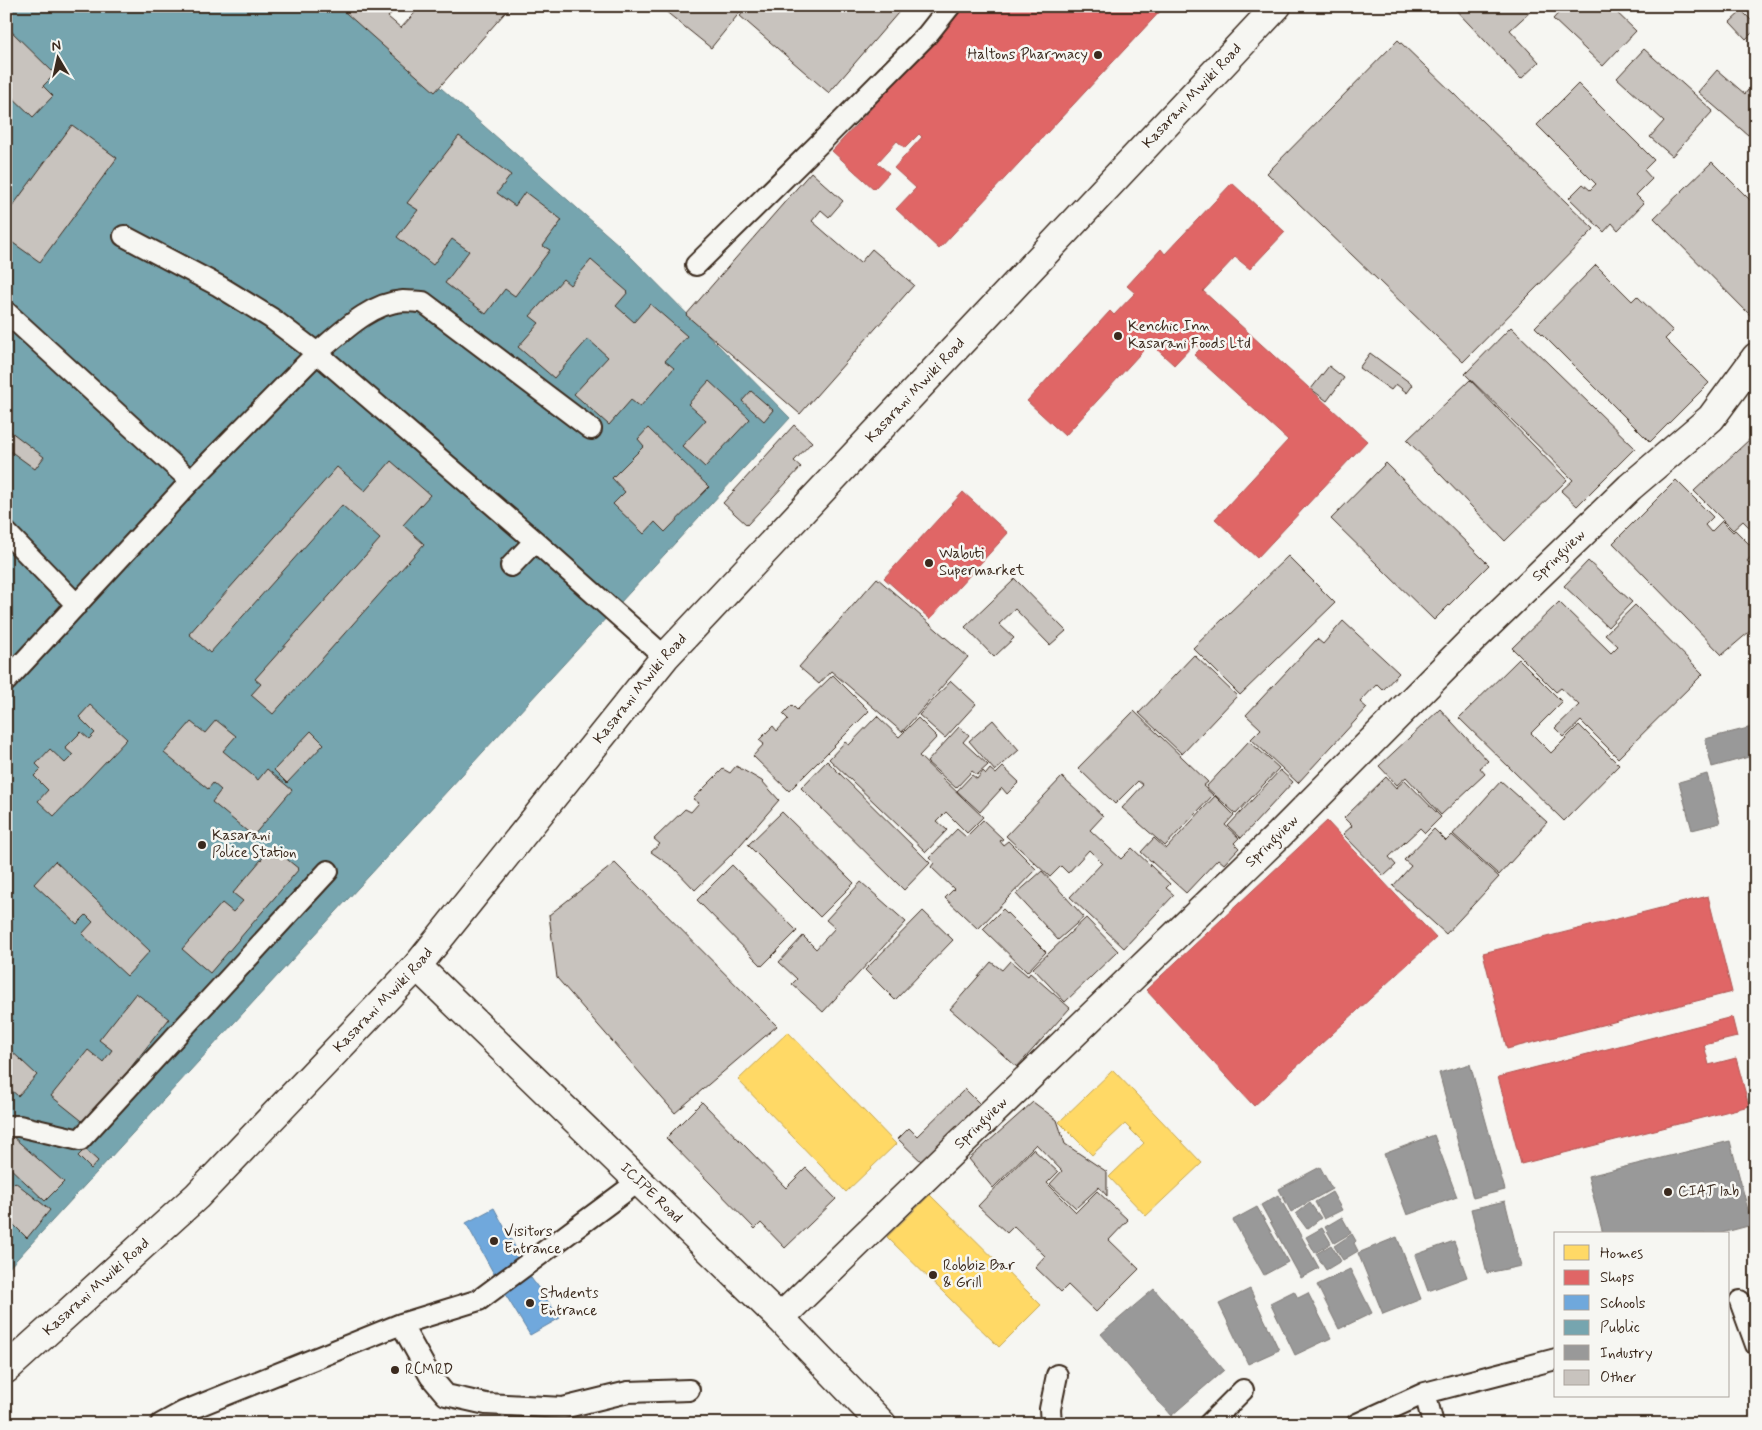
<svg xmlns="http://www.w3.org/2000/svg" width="1762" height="1430" viewBox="0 0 1762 1430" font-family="Mynerve,sans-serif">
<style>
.homes{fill:#ffd966;stroke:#c4a450}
.shops{fill:#e06666;stroke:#ae5450}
.schools{fill:#6fa8dc;stroke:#5f82a3}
.public{fill:#76a5af;stroke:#648084}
.industry{fill:#999;stroke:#7d7874}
.building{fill:#c8c3be;stroke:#3b2a1e}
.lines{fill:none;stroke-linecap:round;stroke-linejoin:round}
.lane-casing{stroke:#3b2a1e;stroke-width:24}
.street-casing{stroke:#3b2a1e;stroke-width:31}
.secondary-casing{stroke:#3b2a1e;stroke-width:31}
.lane{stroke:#f6f6f2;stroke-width:20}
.street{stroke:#f6f6f2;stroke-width:28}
.secondary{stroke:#f6f6f2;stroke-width:28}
.poi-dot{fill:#3b2a1e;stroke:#f6f6f2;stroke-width:2}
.labels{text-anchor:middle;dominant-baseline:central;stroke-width:5;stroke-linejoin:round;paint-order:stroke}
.poi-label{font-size:15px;fill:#3b2a1e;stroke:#f6f6f2;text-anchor:start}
.street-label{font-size:15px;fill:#3b2a1e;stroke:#f6f6f2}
</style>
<rect width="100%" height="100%" fill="#f6f6f2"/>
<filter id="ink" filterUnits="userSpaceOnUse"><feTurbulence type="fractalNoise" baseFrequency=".02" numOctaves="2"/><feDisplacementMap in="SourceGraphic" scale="10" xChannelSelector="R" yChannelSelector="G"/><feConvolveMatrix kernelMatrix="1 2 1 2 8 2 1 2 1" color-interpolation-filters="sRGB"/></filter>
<g filter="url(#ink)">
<path class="homes" d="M788,1032L896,1144L846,1192L738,1080Z
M1113,1070L1202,1163L1146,1216L1109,1177L1144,1143L1125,1124L1092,1155L1059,1122Z
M930,1195L1041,1305L999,1347L887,1237Z"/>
<path class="shops" d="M966,6H1165L939,249L896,209L916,188L894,168L922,137L919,134L905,148L897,141L877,163L889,173L874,189L832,151Z
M1232,183L1285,232L1250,269L1235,257L1203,291L1367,441L1257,558L1215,519L1288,440L1194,355L1200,349L1195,343L1174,365L1150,343L1065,436L1027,401L1110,311L1114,315L1135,293L1127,286L1161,249L1165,254Z
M963,492L1008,533L930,619L884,578Z
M1327,821L1436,938L1254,1106L1146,990Z
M1708,896L1732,992L1507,1049L1483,953Z
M1732,1017L1737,1037L1704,1045L1709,1065L1736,1058L1749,1106L1521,1164L1498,1077Z"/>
<path class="schools" d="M494,1208L521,1258L494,1274L466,1223Z
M526,1271L560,1318L530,1335L502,1289Z"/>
<path class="public" d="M6,6H348L620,246L790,418L6,1271Z"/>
<path class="industry" d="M1756,726V755L1712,767L1705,739Z
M1707,774L1720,823L1692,830L1679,782Z
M1470,1064L1505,1190L1473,1198L1439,1073Z
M1434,1135L1457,1197L1407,1215L1384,1154Z
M1730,1141L1752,1225L1718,1234H1603L1588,1176Z
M1320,1167L1332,1189L1291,1212L1279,1189Z
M1332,1192L1342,1210L1324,1219L1315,1202Z
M1278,1195L1319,1268L1301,1278L1261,1205Z
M1505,1201L1521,1266L1487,1273L1471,1209Z
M1310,1203L1321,1218L1307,1229L1296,1214Z
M1257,1207L1288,1262L1264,1275L1233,1220Z
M1342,1217L1351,1233L1334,1243L1325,1227Z
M1322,1228L1331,1243L1315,1253L1306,1237Z
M1352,1234L1356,1241L1354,1243L1358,1251L1343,1260L1334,1246Z
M1397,1237L1421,1299L1383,1314L1358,1253Z
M1454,1241L1467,1277L1428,1291L1415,1255Z
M1331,1245L1341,1261L1326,1270L1316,1254Z
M1350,1269L1372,1313L1339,1329L1317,1285Z
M1154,1289L1224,1370L1171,1416L1101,1334Z
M1250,1289L1279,1350L1248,1364L1219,1304Z
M1294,1291L1298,1298L1308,1293L1331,1338L1295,1355L1270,1303Z"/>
<path class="building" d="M338,6H397L388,17L401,28L421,6H511L435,92Z
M659,6H745L711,48Z
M749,6H904L829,93L740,16Z
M1452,6H1528L1532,10L1510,30L1539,62L1521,79Z
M1565,6H1610L1636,31L1603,66L1553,19Z
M1742,11L1756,25V29L1746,39L1730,22Z
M6,26L55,74L43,86L53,96L33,117L6,91Z
M1398,40L1594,229L1463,362L1267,173Z
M1644,49L1713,111L1672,156L1650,137L1664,121L1617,78Z
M1717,70L1745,94L1748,90L1756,97V126L1748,135L1698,92Z
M1578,84L1654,160L1644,170L1652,179L1636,195L1644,203L1618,230L1612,223L1604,232L1569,198L1583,184L1590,190L1596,184L1537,125Z
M72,125L117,158L40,262L6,238V215Z
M459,136L511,175L497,193L515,206L525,192L562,220L543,246L550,250L515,296L505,289L486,314L445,283L469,251L452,239L433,265L397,237L418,210L407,203Z
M1712,162L1756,206V321L1654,218Z
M811,172L843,201L829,217L821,210L812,221L860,263L872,249L914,285L800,414L686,315Z
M591,260L628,292L616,306L634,322L650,304L687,336L665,361L674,368L640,407L631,400L609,425L574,394L608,357L588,339L554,378L518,347L539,323L530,316L563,279L570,285Z
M1596,265L1632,301L1637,296L1673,331L1665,339L1709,383L1650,442L1535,327Z
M1511,327L1635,448L1577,506L1561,491L1573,480L1465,374Z
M1370,353L1413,385L1407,393L1396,384L1391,390L1359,368Z
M1329,366L1344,378L1327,401L1311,389Z
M1470,380L1567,480L1505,541L1407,440Z
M709,381L750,419L705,467L682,446L706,420L688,404Z
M751,391L773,410L764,421L742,401Z
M794,425L812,442L794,461L801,467L747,525L723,503Z
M6,428L44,457L35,469L6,448Z
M648,428L709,487L665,532L655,522L644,534L613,504L625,492L612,478L644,446L638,439Z
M1750,439L1756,444V534L1743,521L1733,530L1694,491Z
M391,461L430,495L403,525L424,544L273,714L251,695L261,684L255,679L380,539L342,505L210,653L189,634L337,467L365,491Z
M1386,463L1489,565L1434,620L1331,519Z
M1676,480L1713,517L1705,525L1711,532L1722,521L1733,532L1735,530L1756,551L1747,561L1756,570V626L1722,655L1613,543Z
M1288,556L1335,603L1240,695L1193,648Z
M1588,561L1632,602L1608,627L1564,586Z
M877,578L968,657L902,732L831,671L819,684L799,667Z
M1015,579L1066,631L1050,645L1015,609L999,624L1014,638L994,657L965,627Z
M1559,602L1611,653L1618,646L1605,634L1635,605L1703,674L1618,758L1581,721L1564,737L1555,728L1579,705L1561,688L1556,692L1512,648Z
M1343,621L1399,673L1383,690L1377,684L1360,702L1367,708L1298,783L1251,739L1261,729L1246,715L1317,639L1323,644Z
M1194,655L1237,696L1182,754L1139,713Z
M1519,659L1562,702L1531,733L1551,753L1579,725L1619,765L1564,821L1459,718Z
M833,675L869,711L789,791L753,756L764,744L759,740L773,726L777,731L788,719L783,714L792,705L797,710Z
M951,681L976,704L945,738L919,715Z
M90,705L127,739L54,816L38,801L48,790L34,776L41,769L36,764L50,749L65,763L73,755L65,748L81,732L89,739L95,733L79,717Z
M1440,709L1488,761L1480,768L1485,774L1441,815L1406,777L1397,785L1379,766Z
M1134,711L1208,782L1203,786L1213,795L1165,846L1122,808L1143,785L1138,781L1115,804L1078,768Z
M877,716L899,737L918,718L937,737L919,756L983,817L967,833L946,812L937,821L947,830L926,852L829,759L845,742L849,745Z
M216,720L236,736L223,751L258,780L267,769L292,790L253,836L212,802L221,790L213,783L208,789L164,753L191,722L205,733Z
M993,720L1019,750L995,771L969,741Z
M959,727L969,735L963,742L988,765L977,775L972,771L956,788L927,762Z
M311,731L324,744L287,783L274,770Z
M1249,741L1279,768L1236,814L1206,787Z
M827,761L930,863L904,890L801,788Z
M736,766L762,781L779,800L735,851L695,890L674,868L651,852L660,844L654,839L685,809L691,812L699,803L693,799L723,769L730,773Z
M1003,767L1019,782L1007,794L1002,788L980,812L957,791L972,775L977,779L983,771L986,774L990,769L996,774Z
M1280,770L1293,782L1241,838L1228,826Z
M1062,777L1103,816L1090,830L1121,859L1132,848L1170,884L1166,888L1174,895L1124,948L1070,897L1102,863L1089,850L1068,873L1061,866L1050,877L1006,836Z
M1386,777L1396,788L1405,780L1441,817L1425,833L1420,828L1389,857L1396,865L1384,876L1343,834L1352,826L1344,818Z
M1501,781L1547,822L1499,875L1453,834Z
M1215,796L1234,815L1225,825L1239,838L1234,843L1239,848L1224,864L1218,859L1186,893L1141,852L1154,838L1166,849Z
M782,812L854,883L820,917L748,845Z
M983,820L1003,839L1000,841L1003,845L1008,841L1036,869L978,929L945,898L954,889L931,867L934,863L929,858L957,829L966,837Z
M1434,829L1446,841L1452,835L1499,877L1446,934L1393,886L1411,866L1404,860Z
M272,847L299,869L210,973L182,949L222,903L233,912L243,901L233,893Z
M55,861L150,951L127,976L82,934L93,922L86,915L77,924L34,884Z
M615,863L777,1026L675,1113L557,978L549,915Z
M732,865L797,931L762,966L697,900Z
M1042,871L1084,917L1058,940L1016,894Z
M861,882L906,922L823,1012L792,984L797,979L779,962L803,936L816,949L835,928L826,920Z
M1003,909L1046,952L1027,972L983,929Z
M923,911L953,940L895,1000L865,970Z
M1086,918L1118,951L1065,1002L1033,968Z
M1010,961L1028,976L1030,973L1070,1008L1017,1067L950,1009L991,962L1002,970Z
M136,993L169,1019L86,1124L51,1096L88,1050L103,1062L112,1050L99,1040Z
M6,1046L37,1075L18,1096L10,1089L6,1094Z
M965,1089L984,1108L926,1166L898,1139L909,1128L917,1136Z
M702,1102L786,1188L806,1168L836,1199L785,1248L761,1223L755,1229L666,1138Z
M1033,1102L1057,1120L1065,1144L1107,1172V1196L1099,1187L1076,1208L1050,1184L1062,1171L1036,1144L993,1188L969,1159Z
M12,1136L64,1182L45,1201L6,1164V1142Z
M85,1149L98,1161L91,1169L78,1156Z
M1033,1149L1058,1172L1047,1183L1076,1212L1097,1191L1128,1220L1109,1240L1139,1269L1096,1312L1068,1285L1061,1292L1035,1267L1045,1256L1014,1226L1007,1233L978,1206Z
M15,1182L50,1210L27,1238L6,1217V1191Z"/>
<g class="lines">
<g class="lane-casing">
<path id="lane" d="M124,236L219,286L271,318L317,353C341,333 370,303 403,301C410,301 417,302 423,302L591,429
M696,265L827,136L927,35L950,6
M6,312L191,481L317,353L535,541L665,657
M6,532L77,605
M511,566L535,541
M6,681L191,481
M6,1126H19L80,1140L328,871
M1740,1301L1756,1345
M401,1324L430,1376L446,1395L486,1404L563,1408L628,1392L689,1390
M1425,1393L1433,1424
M161,1424L183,1412L401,1324L479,1300L639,1181
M1051,1424L1050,1409L1057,1375
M1209,1424L1243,1390
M1357,1424L1425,1393L1556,1359"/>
</g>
<g class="street-casing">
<g id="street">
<path id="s1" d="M417,966L780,1318L882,1424"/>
<path id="s2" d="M780,1318L1278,836L1475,637L1630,487L1711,418L1756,357"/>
</g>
</g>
<g class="secondary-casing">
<g id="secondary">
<path id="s3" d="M6,1369L197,1196L417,966L665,657L1277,6"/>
</g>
</g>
<use href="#lane" class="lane"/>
<use href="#street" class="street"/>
<use href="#secondary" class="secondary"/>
</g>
</g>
<g class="poi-dot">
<circle cx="1098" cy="55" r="5"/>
<circle cx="1118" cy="336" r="5"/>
<circle cx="929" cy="563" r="5"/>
<circle cx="202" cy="845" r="5"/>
<circle cx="1668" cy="1192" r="5"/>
<circle cx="494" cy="1241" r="5"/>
<circle cx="933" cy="1275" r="5"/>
<circle cx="530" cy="1303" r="5"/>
<circle cx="395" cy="1370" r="5"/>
</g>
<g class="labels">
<g class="poi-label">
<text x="1088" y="55" text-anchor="end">Haltons Pharmacy</text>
<text x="1128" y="327">Kenchic Inn<tspan x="1128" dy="17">Kasarani Foods Ltd</tspan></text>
<text x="939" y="554">Wabuti<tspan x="939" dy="17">Supermarket</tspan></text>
<text x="212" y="836">Kasarani<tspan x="212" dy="17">Police Station</tspan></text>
<text x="1678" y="1192">CIAT lab</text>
<text x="504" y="1232">Visitors<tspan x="504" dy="17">Entrance</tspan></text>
<text x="943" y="1266">Robbiz Bar<tspan x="943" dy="17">&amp; Grill</tspan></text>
<text x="540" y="1294">Students<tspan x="540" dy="17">Entrance</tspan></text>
<text x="405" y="1370">RCMRD</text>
</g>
<g class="street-label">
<text stroke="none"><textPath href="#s3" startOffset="1742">Kasarani Mwiki Road</textPath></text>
<text stroke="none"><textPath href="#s3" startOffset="1338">Kasarani Mwiki Road</textPath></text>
<text stroke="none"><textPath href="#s2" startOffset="1090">Springview</textPath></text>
<text stroke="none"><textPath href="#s3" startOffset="932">Kasarani Mwiki Road</textPath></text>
<text stroke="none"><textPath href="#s2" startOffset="685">Springview</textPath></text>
<text stroke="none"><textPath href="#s3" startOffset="528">Kasarani Mwiki Road</textPath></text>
<text stroke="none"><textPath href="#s2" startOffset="280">Springview</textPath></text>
<text stroke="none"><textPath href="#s1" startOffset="326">ICIPE Road</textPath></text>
<text stroke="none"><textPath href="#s3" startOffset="122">Kasarani Mwiki Road</textPath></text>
</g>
</g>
<rect width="1762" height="1430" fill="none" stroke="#f6f6f2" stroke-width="25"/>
<rect x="12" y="12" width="1737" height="1405" fill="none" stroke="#3b2a1e" stroke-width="2" filter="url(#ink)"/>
<rect x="1554" y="1232" width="175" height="165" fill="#f6f6f2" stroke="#aba49d"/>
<rect x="1564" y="1245" width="25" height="15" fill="#ffd966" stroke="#aba49d"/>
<text x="1600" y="1258" font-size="15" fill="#3b2a1e">Homes</text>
<rect x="1564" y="1270" width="25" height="15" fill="#e06666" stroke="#aba49d"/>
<text x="1600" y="1282" font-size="15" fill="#3b2a1e">Shops</text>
<rect x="1564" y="1295" width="25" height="15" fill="#6fa8dc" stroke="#aba49d"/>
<text x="1600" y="1308" font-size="15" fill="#3b2a1e">Schools</text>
<rect x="1564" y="1320" width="25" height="15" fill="#76a5af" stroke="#aba49d"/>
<text x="1600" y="1332" font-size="15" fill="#3b2a1e">Public</text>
<rect x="1564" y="1345" width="25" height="15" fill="#999999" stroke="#aba49d"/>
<text x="1600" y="1358" font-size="15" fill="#3b2a1e">Industry</text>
<rect x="1564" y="1370" width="25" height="15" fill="#c8c3be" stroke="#aba49d"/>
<text x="1600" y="1382" font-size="15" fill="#3b2a1e">Other</text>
<g transform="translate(58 58) rotate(351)" stroke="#f6f6f2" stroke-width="4" paint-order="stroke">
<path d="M0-4L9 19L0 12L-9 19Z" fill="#3b2a1e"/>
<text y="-8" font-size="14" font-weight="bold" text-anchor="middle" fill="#3b2a1e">N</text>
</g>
</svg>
